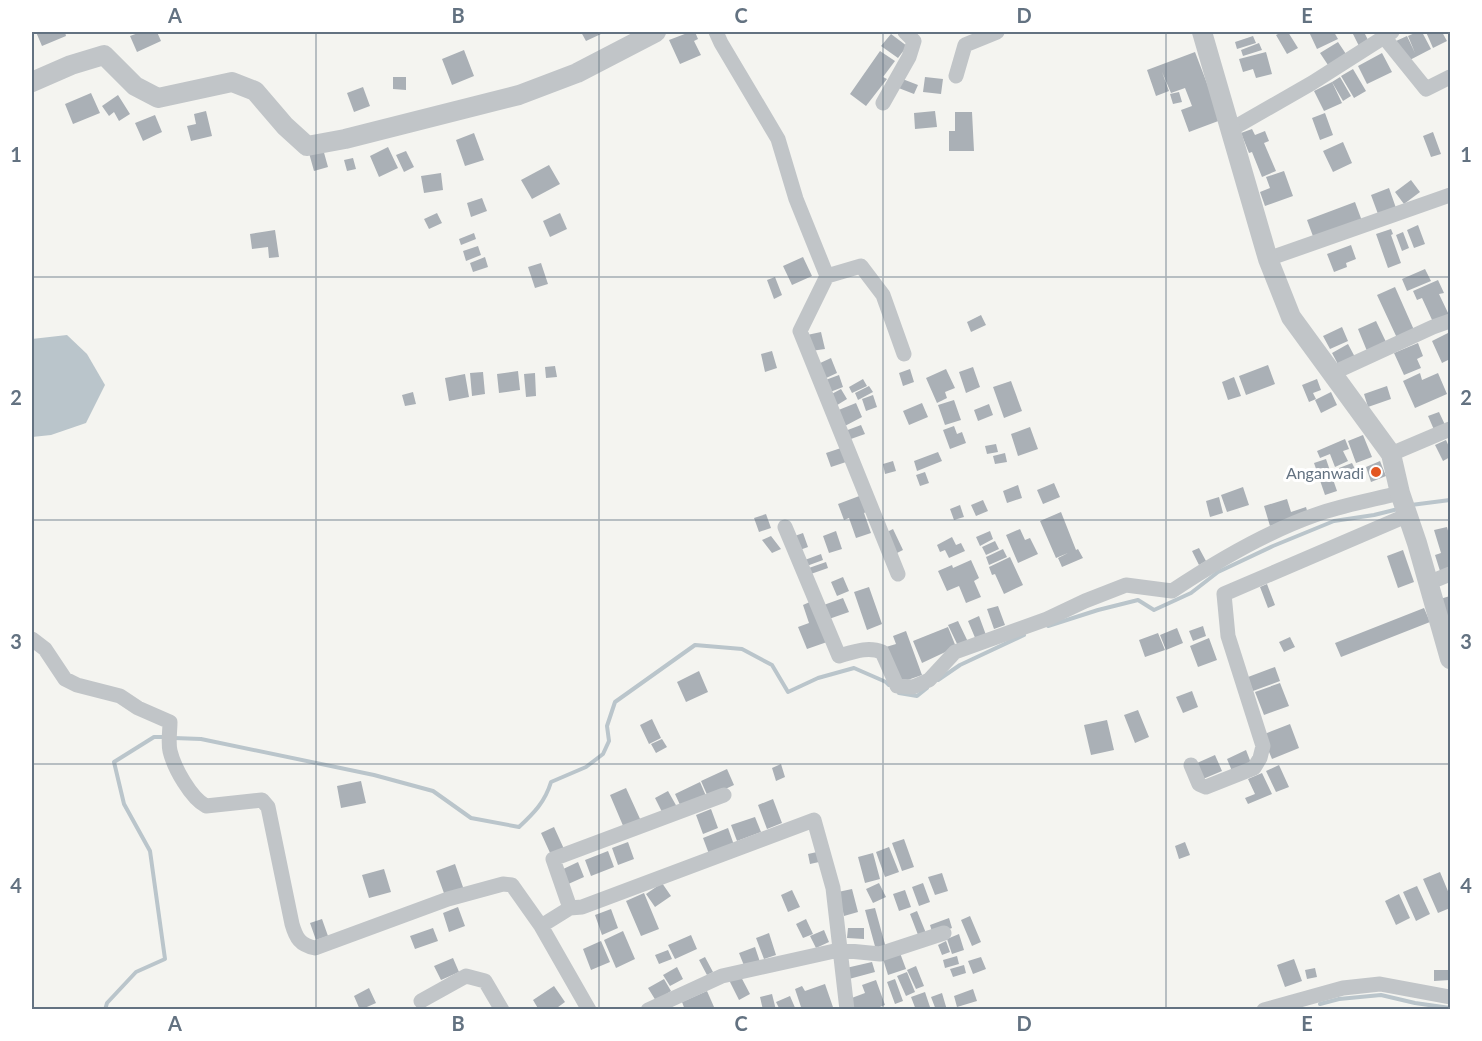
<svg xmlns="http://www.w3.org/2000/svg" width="1482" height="1041" viewBox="0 0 1482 1041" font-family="Lato,sans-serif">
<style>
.water{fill:#bac5cb}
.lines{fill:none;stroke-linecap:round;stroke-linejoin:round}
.stream{stroke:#bac5cb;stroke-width:4}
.building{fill:#aab0b6}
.minor{stroke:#c1c5c8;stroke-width:15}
.tertiary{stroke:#c1c5c8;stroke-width:20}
.grid{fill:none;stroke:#637281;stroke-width:1.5;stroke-opacity:0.55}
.poi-dot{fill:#e35621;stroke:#fff;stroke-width:2}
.labels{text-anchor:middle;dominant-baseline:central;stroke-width:6;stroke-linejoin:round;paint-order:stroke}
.poi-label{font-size:16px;fill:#637281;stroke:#fff;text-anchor:end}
.neatline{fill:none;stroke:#637281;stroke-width:2}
.grid-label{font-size:20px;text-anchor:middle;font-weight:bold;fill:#637281}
</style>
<rect width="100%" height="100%" fill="#f4f4f0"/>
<path class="water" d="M67,335L87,354L105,385L86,423L51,435L32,437V339Z"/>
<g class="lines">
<path class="stream" d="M1411,505L1450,500
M1048,626L1098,610L1138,600L1154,610L1191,593L1218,572L1273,546L1334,521L1374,515L1398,509
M938,680L960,665L1024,635
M899,693L917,696L927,688
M174,738L201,739L374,775L433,791L471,818L519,827C534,813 545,802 551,782L586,767L603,754L609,741L607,726L615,702L695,645L742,649L772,665L788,692L818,678L854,668L886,682L889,685
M1320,1004L1339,999L1381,995L1415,1003L1450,1008
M105,1010L107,1003L136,972L165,959L150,851L124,804L114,762L154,737H167"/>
</g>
<path class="building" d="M36,32H65L66,36L42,46Z
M141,32H157L161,41L137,52L130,36Z
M581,32H600L601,34L586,41Z
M690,32H695L698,39L694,41L701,55L680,64L669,40Z
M1282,32H1288L1298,48L1287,54L1276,35Z
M1316,32H1334L1338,39L1317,49L1310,34Z
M1352,32H1364L1369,42L1359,46Z
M1417,32H1422L1431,49L1406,62L1396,41L1407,36L1415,53L1408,36Z
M1426,32H1442L1447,41L1433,48Z
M891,34L907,46L898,58L881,46Z
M1253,36L1256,43L1237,49L1235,42Z
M1338,42L1346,54L1328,65L1320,53Z
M1259,43L1262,50L1243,56L1241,50Z
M464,50L474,76L452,85L442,59Z
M880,51L895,61L883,77L887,79L866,106L850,94Z
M1195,52L1221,120L1189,132L1181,110L1192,106L1185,88L1171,93L1162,72L1169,91L1156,96L1147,70Z
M1266,52L1272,74L1256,78L1253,69L1243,72L1239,59Z
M1382,53L1392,72L1367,84L1358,66Z
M1353,69L1366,91L1354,98L1341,76Z
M393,77H406V90L393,89Z
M925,77L943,79L941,94L923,92Z
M1340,77L1351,96L1343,101L1332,82Z
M900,78L918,85L914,94L896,87Z
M1332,82L1342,103L1324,111L1314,91Z
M363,87L370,106L354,112L347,93Z
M1179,92L1182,102L1173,104L1170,94Z
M91,93L100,113L73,124L65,104Z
M118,95L130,114L119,121L114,112L109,116L102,106Z
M206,111L212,136L191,141L187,126L196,124L194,114Z
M935,111L937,127L915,129L914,113Z
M955,112H972L974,151H949V131H955Z
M1325,113L1333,135L1320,140L1312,118Z
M155,115L162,132L143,141L135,123Z
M1252,129L1255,135L1265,131L1269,141L1264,143L1276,171L1262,177L1252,152L1249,153L1241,133Z
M1433,132L1441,154L1431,157L1423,136Z
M474,133L484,160L465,166L456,140Z
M1343,142L1352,163L1333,172L1323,151Z
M388,147L398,168L379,177L370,156Z
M323,149L328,167L314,171L309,153Z
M406,151L414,167L404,172L396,155Z
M353,158L356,169L347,171L344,160Z
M549,165L560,184L532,199L521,180Z
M1284,171L1293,196L1265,206L1260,192L1270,188L1266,177Z
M441,173L443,190L424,193L421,176Z
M1411,180L1420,192L1404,204L1395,192Z
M1389,188L1396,208L1378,214L1371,195Z
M482,198L487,211L471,217L467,203Z
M1355,202L1362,221L1314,239L1307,220Z
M437,213L442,223L429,229L424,219Z
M560,213L567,229L550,237L543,221Z
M1418,225L1425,244L1414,248L1407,230Z
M1391,229L1393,234L1391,235L1401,263L1388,268L1376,234Z
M275,230L279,257L269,258L268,247L252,249L250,234Z
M1403,232L1409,248L1402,251L1396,235Z
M474,233L476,239L461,245L459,239Z
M1351,245L1356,259L1346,263L1347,267L1334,272L1327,254Z
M478,246L481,255L466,261L463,251Z
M485,257L488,267L473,272L470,263Z
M803,257L812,276L792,285L783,266Z
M541,263L548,284L535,288L528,267Z
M1425,269L1431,281L1407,291L1402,279Z
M775,277L782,295L774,299L767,280Z
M1438,280L1444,293L1439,294L1449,315L1433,322L1422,298L1417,300L1413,291Z
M1395,287L1414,330L1397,338L1377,295Z
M981,315L986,325L971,332L967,322Z
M1376,321L1386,342L1367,351L1358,329Z
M1342,327L1348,341L1330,349L1323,336Z
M821,332L825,349L811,351L807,335Z
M1448,333L1450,338V359L1442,363L1432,341Z
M1418,343L1423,356L1417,359L1421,368L1404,375L1394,353Z
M1348,344L1356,359L1340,368L1332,353Z
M772,351L777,368L765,372L761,354Z
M831,358L837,373L824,379L818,364Z
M1268,365L1275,384L1246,395L1239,376Z
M555,366L557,377L546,378L545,367Z
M973,367L980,387L966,393L959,372Z
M910,369L914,382L903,386L899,373Z
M946,369L955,388L945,392L947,398L937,403L926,378Z
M518,371L520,390L499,393L497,374Z
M483,372L485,394L472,396L470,373Z
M535,373L536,396L526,397L524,374Z
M1420,373L1422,380L1438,373L1447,394L1415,408L1403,381Z
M465,374L469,397L449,401L445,378Z
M839,375L843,387L825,394L820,382Z
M1234,377L1241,396L1228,400L1222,382Z
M863,379L867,386L852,393L849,387Z
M1317,379L1321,390L1313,393L1316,399L1309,402L1302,385Z
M1011,381L1022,411L1004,418L993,387Z
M869,386L873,392L858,400L855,393Z
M1387,386L1391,399L1368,407L1364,394Z
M841,389L847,399L834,407L828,396Z
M413,392L416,404L405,406L402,395Z
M1331,392L1337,405L1321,413L1315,400Z
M873,395L877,407L866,411L862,399Z
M954,400L961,420L945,425L938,405Z
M856,403L862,417L843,427L836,411Z
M922,403L928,417L909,425L903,411Z
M989,404L993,415L978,421L974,410Z
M1439,412L1446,427L1435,432L1428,416Z
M861,425L865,434L848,440L845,431Z
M954,426L957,434L962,432L966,443L950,449L943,430Z
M1030,427L1038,449L1018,456L1011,434Z
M1363,435L1372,457L1356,463L1348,441Z
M1345,439L1349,449L1343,451L1348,461L1335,467L1330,454L1320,458L1317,451Z
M1446,440L1450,449V457L1443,461L1435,445Z
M996,444L998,452L987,454L985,446Z
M841,448L846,462L831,467L826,453Z
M938,452L942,461L917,471L914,461Z
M1005,453L1007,462L995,464L993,456Z
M1326,459L1337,491L1325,495L1314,463Z
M893,461L896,471L885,474L883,464Z
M1380,461L1386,476L1371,482L1366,467Z
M1352,463L1356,471L1343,477L1339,468Z
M925,472L929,483L920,486L916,475Z
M1054,483L1060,497L1043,504L1037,490Z
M1018,485L1022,498L1007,503L1003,491Z
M1243,487L1249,505L1227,512L1221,495Z
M862,495L868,511L864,513L871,533L856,538L849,518L844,520L838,504Z
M1219,497L1223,513L1210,517L1206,501Z
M1287,499L1291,512L1306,507L1308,514L1270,526L1264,506Z
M983,500L988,511L976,516L971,505Z
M960,505L964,517L954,520L950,509Z
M1061,512L1076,550L1078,549L1083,558L1062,567L1058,558L1068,553L1056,558L1040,521Z
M766,514L771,528L759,532L754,518Z
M1447,527L1450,538V568L1440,571L1435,555L1441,553L1434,530Z
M893,529L903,550L895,554L885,533Z
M1020,529L1025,540L1030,538L1038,554L1018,563L1006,535Z
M836,531L842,549L829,553L823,536Z
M990,531L993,539L980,546L976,537Z
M803,533L808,547L797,551L792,537Z
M771,536L781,549L772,553L762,540Z
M952,537L956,545L961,543L965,551L949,558L945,550L940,552L937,545Z
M995,541L999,549L986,555L982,547Z
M1199,548L1206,561L1199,565L1192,551Z
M1003,549L1007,557L989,565L986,557Z
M1403,550L1414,582L1398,588L1387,556Z
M821,554L823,560L804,567L802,561Z
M1010,557L1023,585L1004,594L995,574L992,575L989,567Z
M971,560L979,578L974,581L981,597L966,603L959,586L947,591L938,571L952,565L953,568Z
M826,562L828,568L808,575L806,569Z
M843,577L849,591L837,596L831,582Z
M1267,584L1275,605L1268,608L1260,587Z
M869,587L882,624L867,630L854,592Z
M1450,596V618L1447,620L1440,599Z
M843,598L849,612L826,620L821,606Z
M812,601L827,642L807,649L798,627L809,623L803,605Z
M998,606L1005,625L994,629L987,609Z
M1424,608L1430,622L1341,657L1335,643Z
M979,616L986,635L976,640L968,621Z
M958,621L969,644L959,648L948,625Z
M1203,626L1206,636L1193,641L1189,631Z
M948,627L956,647L922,663L913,641Z
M1177,628L1183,643L1166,650L1160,635Z
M906,631L922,675L899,683L886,647L896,644L893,636Z
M1158,633L1165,650L1145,657L1139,640Z
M1290,637L1295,647L1284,652L1279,642Z
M1209,638L1217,660L1198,667L1190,646Z
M1275,667L1280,681L1253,691L1248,677Z
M699,671L708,692L686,702L677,682Z
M1280,683L1289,706L1264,715L1255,692Z
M1192,691L1198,707L1183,713L1176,697Z
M1138,710L1149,737L1135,743L1124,715Z
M652,719L661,738L649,744L640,725Z
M1107,720L1114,750L1091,755L1084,725Z
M1290,724L1299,748L1272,759L1262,735Z
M662,739L667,747L656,753L651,744Z
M1246,750L1251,763L1232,771L1227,759Z
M1215,755L1222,771L1203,779L1197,763Z
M781,764L785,777L776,781L772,768Z
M1279,765L1289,787L1276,792L1266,771Z
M727,769L734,785L708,797L701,781Z
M1262,773L1272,794L1248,804L1245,798L1255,794L1248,779Z
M361,781L366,803L341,808L337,786Z
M700,782L706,796L681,807L675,794Z
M626,788L641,821L624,828L610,795Z
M668,791L677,807L663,814L655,798Z
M773,799L782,823L767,829L758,805Z
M711,809L718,828L703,834L696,815Z
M755,817L761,832L737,841L731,825Z
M554,827L564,849L551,855L541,833Z
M728,828L734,845L709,854L703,838Z
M904,839L914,867L902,871L892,843Z
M628,842L634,859L618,865L612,848Z
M1185,842L1190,855L1179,859L1175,846Z
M889,847L899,872L885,877L876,852Z
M608,851L614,867L591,876L585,860Z
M817,852L819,862L810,864L808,854Z
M873,853L880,879L865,883L858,857Z
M578,862L584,877L566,885L559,871Z
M455,864L464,890L445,896L436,871Z
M384,869L391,892L369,898L362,875Z
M1440,872L1450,896V908L1438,913L1423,879Z
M942,873L948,891L935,895L928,877Z
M662,883L671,896L655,907L646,894Z
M879,883L886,897L873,903L866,889Z
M923,883L930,902L919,906L912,887Z
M1417,886L1430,914L1416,921L1403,892Z
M852,889L858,912L844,916L838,892Z
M792,890L800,907L788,912L781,895Z
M905,890L911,907L899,911L893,894Z
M644,893L659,929L641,936L626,901Z
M1399,894L1410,918L1396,925L1385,901Z
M458,907L465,926L449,932L443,913Z
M875,908L886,948L876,950L865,910Z
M611,909L618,928L602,935L595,915Z
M917,911L928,938L920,940L910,914Z
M970,916L981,942L972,946L961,920Z
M949,918L952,928L933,935L930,925Z
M322,919L328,936L316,940L310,923Z
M806,919L813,934L803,938L796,924Z
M433,928L438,941L415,949L410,936Z
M848,928H864V939L847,938Z
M824,930L829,942L816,948L810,936Z
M623,931L635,959L616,968L604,940Z
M769,933L776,955L764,959L756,938Z
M959,934L964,950L952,954L947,939Z
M691,935L697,949L675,959L668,945Z
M601,941L610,962L591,970L583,949Z
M946,941L950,952L942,955L938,945Z
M755,947L760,962L745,968L739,953Z
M668,950L672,959L659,964L655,955Z
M900,953L906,969L888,975L883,959Z
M957,956L959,964L945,968L943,960Z
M705,957L713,972L707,975L699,960Z
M981,957L986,969L973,974L968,961Z
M453,958L459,972L441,980L434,966Z
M1294,959L1302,981L1285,987L1277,965Z
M872,962L875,972L849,979L846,968Z
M964,965L966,973L953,977L950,969Z
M916,966L924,986L916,989L907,970Z
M677,967L683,979L670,986L663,975Z
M1315,968L1317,977L1307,979L1305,970Z
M1434,970H1450V980L1434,981Z
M907,972L915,992L906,996L897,976Z
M740,975L750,994L739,1000L729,980Z
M664,979L671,991L656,1001L648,988Z
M895,979L903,1001L895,1004L887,982Z
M876,980L885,1005L872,1010H853L849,999L865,993L862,985Z
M825,984L834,1010H802L795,989L802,986L805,991Z
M554,986L565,1002L554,1010H539L533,1000Z
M369,988L376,1003L360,1010L354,996Z
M973,989L977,1001L957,1007L954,996Z
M707,991L714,1007L708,1010H685L682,1002Z
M925,992L931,1010H916L911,997Z
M942,993L947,1010H936L931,997Z
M772,994L776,1010H763L760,997Z
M790,996L796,1010H780L776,1002Z"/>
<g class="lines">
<path class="minor" d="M716,32L721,43L778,139L796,199L827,276L861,266L883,295L904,354
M1384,37L1426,89L1450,77
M956,76L965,45L997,32
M883,103L909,57L914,41L905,32
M1230,130L1312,83L1392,32
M1268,259L1450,195
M827,276L800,331L898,574
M1333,373L1433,327L1450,321
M1391,454L1450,429
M785,527L839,656C853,652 868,646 882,652L897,686L913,687L929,680L955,652L1047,619L1085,601L1126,585L1172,591C1217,561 1264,533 1315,515C1342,505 1372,500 1400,493
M1428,583L1450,574
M32,639L45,649L65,679L77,685L120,696L138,708L170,722C170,731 168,742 170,751C174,768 191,798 206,806L262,800L268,807L292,924C296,938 300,945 315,948L448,899L503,884L512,885L541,926L589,1010
M1191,765L1199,784L1206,787L1254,768L1260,758L1263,746L1228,636L1224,594L1408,515
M570,908L553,859L724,795
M541,926L570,908L582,907L814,820L833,888L847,1010
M421,1001L466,976L485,981L502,1010
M648,1010L722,976L839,950L880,954L944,933
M1264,1010L1343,988L1380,984L1450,997"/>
<path class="tertiary" d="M1202,32L1268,259L1291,317L1391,454L1400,493L1417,543L1450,659
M32,82L71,65L104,55L135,86L158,98L232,82L255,91L285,126L307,146L345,139L519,95L577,73L656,32"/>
</g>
<path class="grid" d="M316,32V1010M599,32V1010M883,32V1010M1166,32V1010M32,277H1450M32,520H1450M32,764H1450"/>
<circle class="poi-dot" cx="1376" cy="472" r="6"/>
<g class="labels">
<g class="poi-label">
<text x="1364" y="472">Anganwadi</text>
</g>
</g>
<rect width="1482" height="1041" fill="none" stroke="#ffffff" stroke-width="66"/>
<rect x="33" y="33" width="1416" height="975" class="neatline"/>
<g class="grid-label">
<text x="175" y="23">A</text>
<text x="458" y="23">B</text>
<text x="741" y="23">C</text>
<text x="1024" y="23">D</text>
<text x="1307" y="23">E</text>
<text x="16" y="162">1</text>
<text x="1466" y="162">1</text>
<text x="16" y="405">2</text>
<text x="1466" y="405">2</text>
<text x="16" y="649">3</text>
<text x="1466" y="649">3</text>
<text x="16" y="893">4</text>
<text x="1466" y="893">4</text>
<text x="175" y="1031">A</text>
<text x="458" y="1031">B</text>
<text x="741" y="1031">C</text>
<text x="1024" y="1031">D</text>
<text x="1307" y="1031">E</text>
</g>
</svg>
